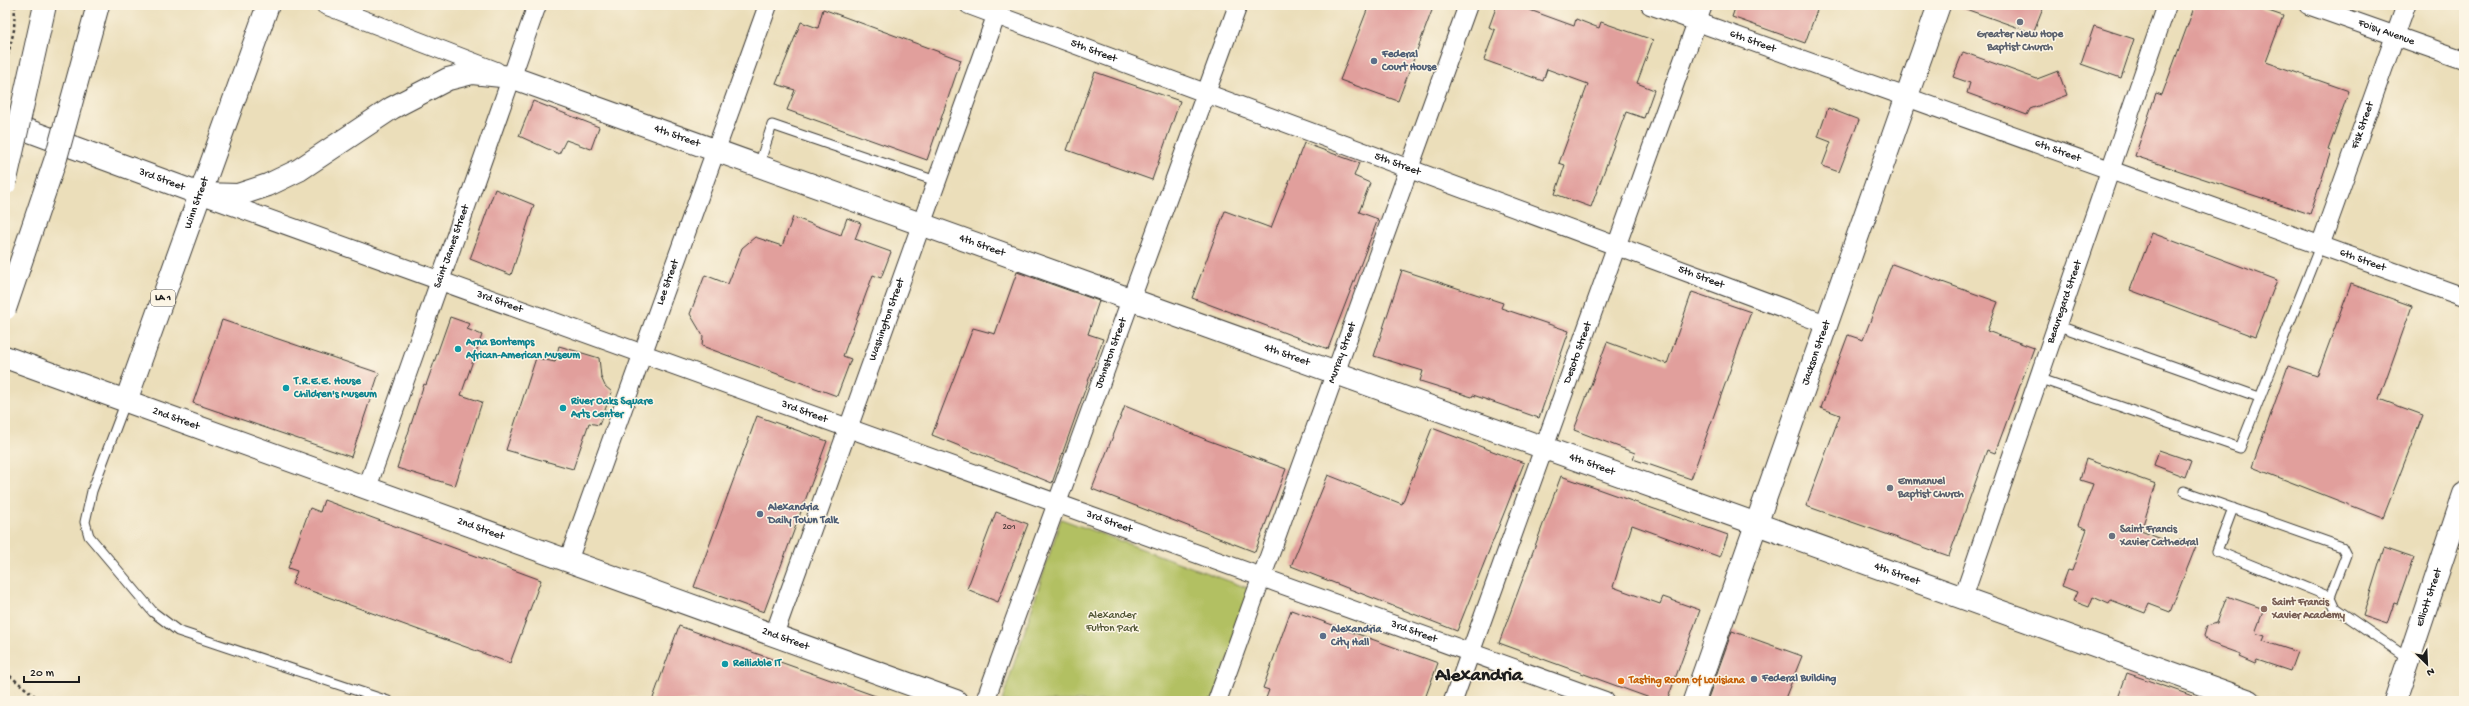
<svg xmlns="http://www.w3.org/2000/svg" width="2469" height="706" viewBox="0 0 2469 706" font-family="'Gochi Hand',sans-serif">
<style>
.green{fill:#b2c062;stroke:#676e3f}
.building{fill:#e19f9c}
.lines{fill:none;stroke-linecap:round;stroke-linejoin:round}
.lane-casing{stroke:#3b3934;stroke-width:11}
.street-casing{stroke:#3b3934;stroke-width:20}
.secondary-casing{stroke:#3b3934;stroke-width:24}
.primary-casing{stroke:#3b3934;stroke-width:24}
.path{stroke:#3b3934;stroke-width:2.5;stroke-dasharray:3 3;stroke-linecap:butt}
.lane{stroke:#fff;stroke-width:9}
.street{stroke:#fff;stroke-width:18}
.secondary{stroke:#fff;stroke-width:22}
.primary{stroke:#fff;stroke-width:22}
.highway-bridge-casing{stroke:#3b3934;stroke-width:24;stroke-linecap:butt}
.highway-bridge{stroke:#fff;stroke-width:22}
.worship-dot{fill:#6b7280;stroke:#fcf5e5;stroke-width:1.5}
.service-dot{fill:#5c6f8a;stroke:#fcf5e5;stroke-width:1.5}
.culture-dot{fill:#0f9aa8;stroke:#fcf5e5;stroke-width:1.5}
.education-dot{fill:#8d6e63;stroke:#fcf5e5;stroke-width:1.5}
.food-dot{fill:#e8710a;stroke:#fcf5e5;stroke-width:1.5}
.labels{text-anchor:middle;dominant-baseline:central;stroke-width:3;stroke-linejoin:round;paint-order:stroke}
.number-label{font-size:9px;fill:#4d3d3c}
.shield{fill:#fcf5e5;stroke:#5f5d58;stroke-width:1}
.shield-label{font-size:10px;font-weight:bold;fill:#1c1c1c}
.street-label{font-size:11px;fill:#1c1c1c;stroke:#fcf5e5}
.worship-label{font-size:11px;font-weight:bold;fill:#5b616d;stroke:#fcf5e5;text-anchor:start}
.service-label{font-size:11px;font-weight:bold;fill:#4e5e75;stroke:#fcf5e5;text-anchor:start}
.culture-label{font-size:11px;font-weight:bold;fill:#0d838f;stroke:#fcf5e5;text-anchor:start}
.education-label{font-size:11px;font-weight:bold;fill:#785e54;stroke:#fcf5e5;text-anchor:start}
.park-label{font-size:11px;fill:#505534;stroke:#fcf5e5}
.food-label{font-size:11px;font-weight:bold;fill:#c56008;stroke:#fcf5e5;text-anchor:start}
.town-label{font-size:19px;font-weight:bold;fill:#1c1c1c;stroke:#fcf5e5}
</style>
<rect width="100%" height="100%" fill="#fcf5e5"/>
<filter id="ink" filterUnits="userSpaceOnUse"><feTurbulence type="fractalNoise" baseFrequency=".025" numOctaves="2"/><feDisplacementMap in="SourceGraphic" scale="8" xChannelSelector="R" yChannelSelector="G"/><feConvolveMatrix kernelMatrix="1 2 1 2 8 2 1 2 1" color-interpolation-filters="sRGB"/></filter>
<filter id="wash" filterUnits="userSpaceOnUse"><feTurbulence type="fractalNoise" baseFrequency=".012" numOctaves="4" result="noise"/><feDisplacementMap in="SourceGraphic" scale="16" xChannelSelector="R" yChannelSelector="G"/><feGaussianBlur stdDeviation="0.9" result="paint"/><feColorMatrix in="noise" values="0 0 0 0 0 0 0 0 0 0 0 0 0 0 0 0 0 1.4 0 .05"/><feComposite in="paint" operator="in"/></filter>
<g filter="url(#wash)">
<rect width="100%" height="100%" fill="#ebdeba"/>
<path class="green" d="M1061,519L1253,590L1213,701H1002Z"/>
<g id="blocks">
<path class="building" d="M1369,5H1434L1398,101L1340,80Z
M1497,5H1516L1574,26L1576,19L1599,28L1601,22L1653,40L1637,83L1654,90L1644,118L1626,112L1591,207L1555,194L1565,165L1559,163L1588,84L1547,69L1543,81L1484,60L1495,30L1489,27Z
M1736,5H1819L1805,43L1732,17Z
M1960,5H2044L2033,33L1960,7Z
M2195,5H2251L2283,16L2266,62L2349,91L2328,150L2331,151L2310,214L2135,156L2156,93L2162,95Z
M823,9L961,60L927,160L787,110L795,90L776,84L801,22L818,28Z
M2094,26L2134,39L2121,78L2081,64Z
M1963,52L2037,79L2058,71L2067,95L2030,109L2027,115L1967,93L1970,83L1953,77Z
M1095,72L1180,101L1152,180L1067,150Z
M533,101L599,127L591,149L566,140L559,154L519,136Z
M1828,108L1859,120L1839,172L1822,166L1831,142L1818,137Z
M1304,143L1359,163L1354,176L1370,183L1359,212L1378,219L1328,349L1192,298L1225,211L1271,228Z
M495,189L534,205L511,275L470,259Z
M793,217L841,235L847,218L861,223L855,239L891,252L881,278L873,275L843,356L851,359L837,396L702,346L703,336L690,314L705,275L728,284L742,248L755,237L782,246Z
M2152,233L2277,280L2255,337L2130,290Z
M1892,264L1998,302L1987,331L2034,348L1995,453L1987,450L1949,556L1806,506L1840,415L1821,408L1848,335L1863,340Z
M1402,270L1503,303L1501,308L1569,331L1539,418L1473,395L1472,397L1420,381L1423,371L1374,356Z
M1017,272L1099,301L1088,334L1103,339L1052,483L932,435L973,328L995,334Z
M2351,284L2412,306L2379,399L2423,415L2383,518L2252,467L2288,366L2317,376Z
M1692,292L1751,312L1691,479L1633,459L1635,453L1574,430L1607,342L1667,364Z
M450,317L470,324L467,329L482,335L461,395L482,402L455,486L397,468L424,384L426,385Z
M222,320L379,373L351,457L193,403Z
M559,346L599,358L601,377L605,386L612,392L599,425L589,423L573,469L506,450L536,358L555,362Z
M1125,406L1207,440L1286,469L1255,552L1092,489Z
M757,416L827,441L764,612L694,587Z
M1432,428L1524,463L1457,631L1291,566L1328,475L1402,504Z
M2159,450L2191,461L2185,477L2154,465Z
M2086,459L2156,484L2141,531L2177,545L2179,540L2196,546L2170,612L2149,604L2145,613L2111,600L2109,604L2093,597L2089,607L2073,601L2077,592L2062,586L2068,570L2072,571L2087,529L2078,525L2093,484L2080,480Z
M1561,476L1728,535L1720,557L1632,525L1613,587L1660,604L1663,597L1700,610L1667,701H1658L1499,643Z
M324,500L541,580L510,663L292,584L297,571L288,568L310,508L320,512Z
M996,512L1028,524L998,602L967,589Z
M2384,548L2413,558L2397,604L2394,603L2387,624L2363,616Z
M2227,596L2264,609L2255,633L2265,636L2263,641L2297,652L2290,671L2257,660L2255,664L2239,657L2241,654L2208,642L2204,636L2207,626L2217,623Z
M1291,610L1438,663L1424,701H1265L1269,690L1263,688Z
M679,626L884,699L883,701H652Z
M1732,631L1802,656L1784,701H1707Z
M2127,673L2201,699L2200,701H2117Z"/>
</g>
</g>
<g filter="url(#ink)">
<use href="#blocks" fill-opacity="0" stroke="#3b3934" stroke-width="1"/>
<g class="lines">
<g class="lane-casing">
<path id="lane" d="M759,165L772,125L936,181
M2056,325L2259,397
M2038,378L2240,448L2320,246
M126,401L92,491L85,522L89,536L153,612L178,631L388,701
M2184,491L2342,547L2346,555L2330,597L2335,608L2409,659
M2233,508L2217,551L2330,597"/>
</g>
<g class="street-casing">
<g id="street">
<path d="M325,5L496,71"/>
<path id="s1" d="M969,5L1826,324"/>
<path id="s2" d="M1650,5L2464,297"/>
<path id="s3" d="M2308,5L2464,60"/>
<path id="s4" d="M208,197L1605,701"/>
<path id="s5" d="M2320,246L2406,5"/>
<path id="s6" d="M367,488L537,5"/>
<path id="s7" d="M568,561L768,5"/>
<path id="s8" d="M1963,598L2167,5"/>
<path id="s9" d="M774,635L1000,5"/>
<path id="s10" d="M985,701L1238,5"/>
<path id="s11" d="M1217,701L1468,5"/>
<path id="s12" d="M1453,701L1703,5"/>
</g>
</g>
<g class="secondary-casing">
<g id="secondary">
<path id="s13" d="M5,122L200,194L238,195L268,185L299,170L392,108L448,79L472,73L511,77L2250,701"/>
<path id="s14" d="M126,401L956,701"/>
<path id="s15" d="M1694,701L1939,5"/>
<path id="s16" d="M2395,701L2464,494"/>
</g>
</g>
<g class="primary-casing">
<g id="primary">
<path id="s17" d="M5,357L126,401L268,5"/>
</g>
</g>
<path class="path" d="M5,67L14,30L15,5
M5,672L41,701"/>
<use href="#lane" class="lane"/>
<use href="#street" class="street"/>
<use href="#secondary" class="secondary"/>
<use href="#primary" class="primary"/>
<g class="highway-bridge-casing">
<path id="highway-bridge" d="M5,184L45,5
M5,309L56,158L98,5"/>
</g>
<use href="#highway-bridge" class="highway-bridge"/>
</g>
</g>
<g class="worship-dot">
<circle cx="2020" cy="22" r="4"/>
<circle cx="1890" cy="488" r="4"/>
<circle cx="2112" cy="536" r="4"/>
</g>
<g class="service-dot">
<circle cx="1374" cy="61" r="4"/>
<circle cx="760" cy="514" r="4"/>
<circle cx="1323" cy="636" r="4"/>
<circle cx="1754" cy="679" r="4"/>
</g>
<g class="culture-dot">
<circle cx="458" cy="349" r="4"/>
<circle cx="286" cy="388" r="4"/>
<circle cx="563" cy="408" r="4"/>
<circle cx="725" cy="664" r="4"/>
</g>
<circle class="education-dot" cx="2264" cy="609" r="4"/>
<circle class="food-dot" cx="1621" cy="681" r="4"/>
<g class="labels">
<g class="number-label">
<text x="1009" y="527">201</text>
</g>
<rect class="shield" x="151" y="290" width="24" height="16" rx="3"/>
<g class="shield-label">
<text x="163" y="298">LA 1</text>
</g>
<g class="street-label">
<text stroke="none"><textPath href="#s3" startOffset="83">Foisy Avenue</textPath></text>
<text stroke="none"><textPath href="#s2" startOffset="109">6th Street</textPath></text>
<text stroke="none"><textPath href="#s1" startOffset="133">5th Street</textPath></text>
<text stroke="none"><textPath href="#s5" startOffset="128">Fisk Street</textPath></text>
<text stroke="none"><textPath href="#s13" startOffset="727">4th Street</textPath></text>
<text stroke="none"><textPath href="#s2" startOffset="433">6th Street</textPath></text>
<text stroke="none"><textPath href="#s1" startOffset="457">5th Street</textPath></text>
<text stroke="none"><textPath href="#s13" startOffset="167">3rd Street</textPath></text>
<text stroke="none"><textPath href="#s17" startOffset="339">Winn Street</textPath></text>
<text stroke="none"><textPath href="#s6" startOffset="256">Saint James Street</textPath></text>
<text stroke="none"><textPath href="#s13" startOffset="1051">4th Street</textPath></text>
<text stroke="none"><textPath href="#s2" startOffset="757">6th Street</textPath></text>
<text stroke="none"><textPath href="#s1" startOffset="781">5th Street</textPath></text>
<text stroke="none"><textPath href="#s7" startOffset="296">Lee Street</textPath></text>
<text stroke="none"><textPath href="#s8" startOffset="313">Beauregard Street</textPath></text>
<text stroke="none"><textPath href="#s4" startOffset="310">3rd Street</textPath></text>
<text stroke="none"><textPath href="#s9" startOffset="335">Washington Street</textPath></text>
<text stroke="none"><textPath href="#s10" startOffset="370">Johnston Street</textPath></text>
<text stroke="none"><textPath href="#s11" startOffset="370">Murray Street</textPath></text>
<text stroke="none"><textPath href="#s12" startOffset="370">Desoto Street</textPath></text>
<text stroke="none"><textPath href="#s15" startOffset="369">Jackson Street</textPath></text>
<text stroke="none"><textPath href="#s13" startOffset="1375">4th Street</textPath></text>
<text stroke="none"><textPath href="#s4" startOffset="634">3rd Street</textPath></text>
<text stroke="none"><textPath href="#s14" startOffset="53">2nd Street</textPath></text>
<text stroke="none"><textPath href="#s13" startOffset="1699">4th Street</textPath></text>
<text stroke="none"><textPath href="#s4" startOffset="958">3rd Street</textPath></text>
<text stroke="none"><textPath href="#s14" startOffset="377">2nd Street</textPath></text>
<text stroke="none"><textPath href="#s13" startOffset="2023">4th Street</textPath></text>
<text stroke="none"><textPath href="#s16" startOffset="109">Elliott Street</textPath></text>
<text stroke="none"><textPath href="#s4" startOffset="1282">3rd Street</textPath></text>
<text stroke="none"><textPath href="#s14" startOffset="701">2nd Street</textPath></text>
</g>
<g class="worship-label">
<text x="2020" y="35" text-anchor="middle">Greater New Hope<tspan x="2020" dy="13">Baptist Church</tspan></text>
<text x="1898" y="482">Emmanuel<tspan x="1898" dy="13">Baptist Church</tspan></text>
<text x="2120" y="530">Saint Francis<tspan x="2120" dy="13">Xavier Cathedral</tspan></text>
</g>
<g class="service-label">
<text x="1382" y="55">Federal<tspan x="1382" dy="13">Court House</tspan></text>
<text x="768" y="508">Alexandria<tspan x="768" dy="13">Daily Town Talk</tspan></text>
<text x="1331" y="630">Alexandria<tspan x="1331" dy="13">City Hall</tspan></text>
<text x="1762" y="679">Federal Building</text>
</g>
<g class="culture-label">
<text x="466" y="343">Arna Bontemps<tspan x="466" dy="13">African-American Museum</tspan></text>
<text x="294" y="382">T.R.E.E. House<tspan x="294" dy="13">Children's Museum</tspan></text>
<text x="571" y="402">River Oaks Square<tspan x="571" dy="13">Arts Center</tspan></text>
<text x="733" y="664">Reiliable IT</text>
</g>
<g class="education-label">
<text x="2272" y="603">Saint Francis<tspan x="2272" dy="13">Xavier Academy</tspan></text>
</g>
<g class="park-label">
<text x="1112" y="616">Alexander<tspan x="1112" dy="13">Fulton Park</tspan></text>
</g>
<g class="food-label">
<text x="1629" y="681">Tasting Room of Louisiana</text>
</g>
<g class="town-label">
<text x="1479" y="676">Alexandria</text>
</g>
</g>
<rect width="2469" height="706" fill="none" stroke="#fcf5e5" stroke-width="20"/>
<g transform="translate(2427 664) rotate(156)" stroke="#fcf5e5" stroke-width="3" paint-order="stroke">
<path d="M0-3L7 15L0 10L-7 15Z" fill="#1c1c1c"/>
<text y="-6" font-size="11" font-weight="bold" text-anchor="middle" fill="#1c1c1c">N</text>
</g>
<path d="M24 676v6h55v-6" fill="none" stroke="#1c1c1c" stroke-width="2"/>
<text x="30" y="676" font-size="12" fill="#1c1c1c" stroke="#fcf5e5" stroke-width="3" paint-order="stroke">20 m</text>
</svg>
